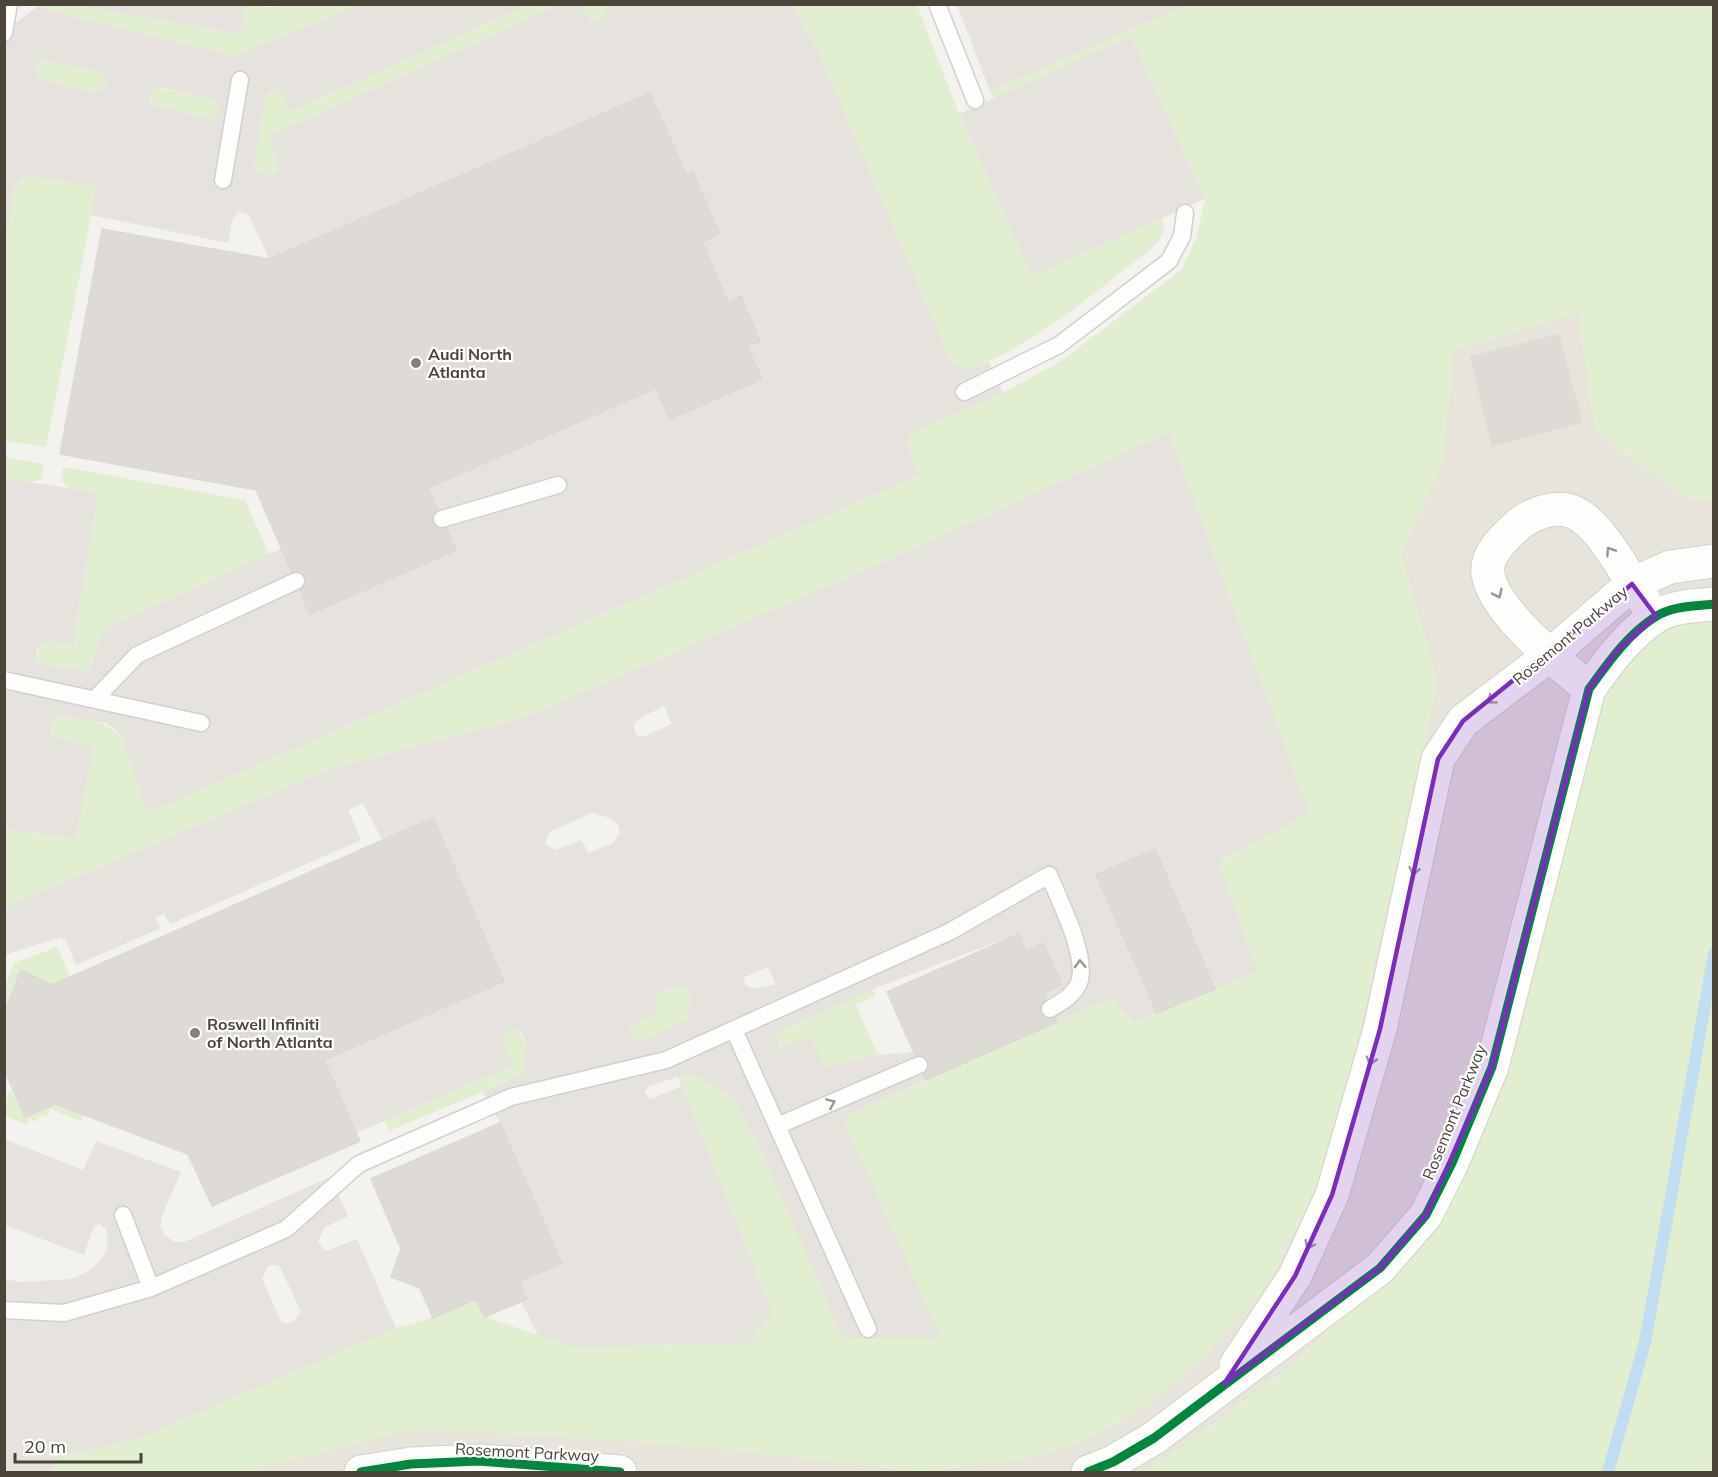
<svg xmlns="http://www.w3.org/2000/svg" width="1718" height="1477" viewBox="0 0 1718 1477" font-family="Mulish,sans-serif">
<style>
.residential{fill:#e7e4dc}
.green{fill:#e1eecf}
.parking{fill:#e6e3df;fill-rule:evenodd}
.lines{fill:none;stroke-linecap:round;stroke-linejoin:round}
.stream{stroke:#c0ddf1;stroke-width:12}
.building{fill:#dedbd6;stroke:#dcd9d4;stroke-width:1.5}
.service-casing{stroke:#d2d0cb;stroke-width:19}
.minor-casing{stroke:#d2d0cb;stroke-width:35}
.service{stroke:#fdfdfc;stroke-width:16}
.minor{stroke:#fdfdfc;stroke-width:33}
.cycleway-casing{stroke:#fff;stroke-width:13}
.cycleway{stroke:#00873e;stroke-width:9}
.oneway{stroke:#9b9791}
.marked{fill:#7b2cbf;fill-opacity:0.2;stroke:#7b2cbf;stroke-width:4.5;stroke-linejoin:round}
.poi-dot{fill:#868178;stroke:#fff;stroke-width:2}
.labels{text-anchor:middle;dominant-baseline:central;stroke-width:4.5;stroke-linejoin:round;paint-order:stroke}
.poi-label{font-size:16px;font-weight:bold;fill:#4b4439;stroke:#fff;text-anchor:start}
.street-label{font-size:16px;fill:#4b4439;stroke:#fff}
</style>
<rect width="100%" height="100%" fill="#f4f2ee"/>
<path class="residential" d="M1713,240V1472H203L1232,1222L1282,411Z"/>
<path class="green" d="M292,4L358,5L235,56L54,12L43,5H76L241,34L244,10L248,5L272,7Z
M528,5H559L269,136L279,167L276,173L267,176L254,169L265,98L269,92L279,88L290,112Z
M580,5H607L605,14L598,21L590,20Z
M793,5H917L959,114L1032,276L1162,218C1164,224 1165,229 1161,236C1154,250 1136,260 1124,270C1077,307 1028,346 972,369L956,365L948,354L820,55Z
M1188,5H1713V500L1687,499L1594,430L1578,312L1454,351L1443,464L1401,552L1438,682L1339,1126L1313,1197L1264,1291L1201,1361L1147,1405L1081,1443L1019,1461L920,1472L728,1450L598,1439L430,1430L397,1433L265,1467L253,1472H54L56,1460L61,1457L140,1438L395,1328L433,1318L476,1299L485,1317L574,1347L773,1313L678,1077L697,1076L733,1098L766,1162L843,1118L1110,998L1134,1023L1257,971L1219,862L1309,812L1169,432L915,548L526,717L330,769L5,907V829L76,839L56,738L50,728V723L61,716C83,720 107,719 122,738L148,813L920,475L908,446V438L914,432L1003,393L1061,361L1181,270L1197,236L1205,199L1131,36L994,99L990,91Z
M42,60L100,72L107,80L105,87L95,92L41,80L35,69Z
M154,87L213,99L219,111L216,117L209,119L154,105L149,98L150,91Z
M29,176L93,186L96,192L46,447L5,441L4,246L14,188L22,179Z
M4,457L44,464L41,479L32,482L5,478Z
M63,467L245,500L269,554L117,623C101,635 95,646 92,666L85,671L42,664L37,661L38,646L47,641L73,645L99,494L67,487L61,479Z
M1713,617V1472H1142L1194,1438L1293,1363L1388,1272L1440,1209L1593,722L1613,682L1655,632Z
M57,947L70,977L52,985L21,971L8,1004L5,1005V985L14,963Z
M677,986H683L691,994L688,1019L645,1041L631,1036L629,1031L631,1025L658,1014L654,1000L657,996Z
M873,989L875,996L856,1005L878,1055L825,1067L779,1048L777,1033L783,1028Z
M508,1029L518,1030L527,1046L523,1075L389,1131L385,1121L513,1067L502,1038L503,1032Z
M14,1090L25,1117L55,1104L84,1114L81,1122L50,1109L47,1117L41,1114L37,1122L29,1118L28,1125L5,1116L8,1092Z"/>
<path class="parking" d="M40,5L54,12L235,56L358,5H528L290,112L279,88L269,92L265,98L254,169L267,176L276,173L279,167L269,136L559,5H580L590,20L598,21L605,14L607,5H793L820,55L948,354L956,365L972,369L989,362L1003,393L914,432L908,438V446L920,475L148,813L122,738L115,729L106,723L61,716L50,723L52,735L56,738L93,746L76,839L5,829V478L99,493L73,645L47,641L38,646L36,654L37,661L42,664L85,671L92,666L97,645L104,633L117,623L282,548L311,614L456,550L428,488L656,388L671,419L762,379L747,346L760,341L741,297L728,302L702,242L720,234L693,173L687,176L650,93L269,259L250,217L246,213L240,212L233,218L228,243L91,215L96,192L93,186L29,176L22,179L14,188L5,246V30ZM42,60L100,72L107,80L105,87L95,92L41,80L35,69ZM159,87L213,99L219,111L216,117L209,119L154,105L150,102V91Z
M76,5H249L244,10L241,34Z
M957,5H1188L990,91Z
M1131,36L1205,199L1032,276L959,114Z
M1169,432L1309,812L1219,862L1257,971L1215,989L1155,849L1096,875L1157,1013L1134,1023L1110,998L1057,1022L1044,993L1061,984L1026,951L1018,934L873,989L777,1033L779,1048L810,1036L825,1067L878,1055L913,1052L926,1080L843,1118L941,1338H843L766,1162L733,1098L697,1076L678,1077L649,1086L644,1093L650,1099L682,1086L773,1314L747,1343L574,1347L538,1335L521,1301L519,1282L561,1263L501,1125L483,1091L523,1075L527,1046L522,1034L518,1030L508,1029L502,1038L514,1066L356,1133L324,1060L504,981L433,818L382,840L363,803L348,810L361,840L170,924L164,914L156,918L161,928L76,965L66,941L60,937L5,955V907L330,769L526,717L915,548ZM664,706L672,724L642,737L636,735L634,725L637,720ZM592,813L610,818L618,825L620,833L613,843L589,853L581,840L555,850L545,843L549,832ZM768,967L776,984L757,988L748,987L744,982L745,977ZM677,986L683,987L691,994L688,1019L645,1041L631,1036L629,1031L631,1025L659,1013L654,1000L657,995Z
M4,1139L83,1170L96,1141L181,1172L162,1216L160,1227L165,1236L175,1242H184L330,1177L348,1216L324,1228L318,1242L326,1251L357,1239L396,1328L140,1438L61,1457L56,1460L54,1472H5V1279L20,1282L71,1279L91,1270L104,1255L108,1242L106,1229L100,1224L94,1226L84,1255L5,1225ZM275,1265L280,1267L301,1312L294,1321L286,1324L281,1321L262,1279L268,1266Z"/>
<g class="lines">
<path class="stream" d="M1608,1472L1645,1342L1714,954"/>
</g>
<path class="building" d="M650,93L687,176L693,173L720,234L702,242L728,302L741,296L760,341L747,346L762,379L670,419L656,388L428,488L456,550L310,614L256,490L60,454L102,229L269,259Z
M1559,335L1581,422L1492,445L1471,357Z
M433,818L504,981L324,1060L360,1141L212,1206L188,1154L55,1104L25,1117L4,1069V1005L8,1004L21,970L52,985Z
M1155,849L1215,989L1157,1013L1096,875Z
M1019,934L1026,951L1043,943L1062,984L1044,993L1057,1022L926,1080L887,992Z
M500,1123L562,1263L519,1282L527,1299L485,1317L476,1299L433,1318L420,1288L391,1277L401,1249L371,1179Z"/>
<g class="lines">
<g class="service-casing">
<path id="service" d="M937,4L975,100
M4,33L9,4
M223,180L240,80
M964,392L1059,345L1169,261L1182,236L1185,213
M442,519L558,485
M4,680L201,723
M95,699L137,655L296,581
M734,1030L868,1329
M777,1126L919,1065
M123,1215L151,1288
M4,1310L64,1313L151,1288L286,1229L359,1164L511,1097L666,1060L949,932L1049,875C1060,902 1086,952 1080,980C1076,994 1062,1002 1050,1009"/>
</g>
<g class="minor-casing">
<path id="minor" d="M1589,689C1560,664 1494,612 1488,574C1485,554 1505,537 1518,525C1532,513 1556,505 1573,512C1601,523 1626,576 1644,600
M1236,1365L1295,1276L1332,1195L1380,1029L1438,759L1463,721L1550,655L1632,584L1670,567L1714,561
M361,1472L411,1464L479,1461L620,1472
M1088,1472L1113,1462L1154,1438L1380,1268L1426,1215L1452,1163L1492,1067L1589,689C1608,663 1627,635 1655,617C1671,606 1695,606 1714,604"/>
</g>
<use href="#service" class="service"/>
<use href="#minor" class="minor"/>
<g class="cycleway-casing">
<path id="cycleway" d="M361,1472L411,1464L479,1461L620,1472
M1088,1472L1113,1462L1154,1438L1380,1268L1426,1215L1452,1163L1492,1067L1589,689C1608,663 1627,635 1655,617C1671,606 1695,606 1714,604"/>
</g>
<use href="#cycleway" class="cycleway"/>
</g>
<defs><path id="oneway-chevron" d="M-2-3.5L2.5 0L-2 3.5" fill="none" stroke-width="1.6" stroke-linecap="round" stroke-linejoin="round" transform="scale(1.5)"/></defs>
<g class="oneway">
<use href="#oneway-chevron" transform="translate(1610 551) rotate(-124)"/>
<use href="#oneway-chevron" transform="translate(1498 594) rotate(64)"/>
<use href="#oneway-chevron" transform="translate(1491 700) rotate(143)"/>
<use href="#oneway-chevron" transform="translate(1414 871) rotate(102)"/>
<use href="#oneway-chevron" transform="translate(1080 964) rotate(-92)"/>
<use href="#oneway-chevron" transform="translate(1371 1061) rotate(106)"/>
<use href="#oneway-chevron" transform="translate(831 1103) rotate(-23)"/>
<use href="#oneway-chevron" transform="translate(1309 1245) rotate(115)"/>
</g>
<path class="marked" d="M1632,584L1656,616L1619,649L1589,689L1492,1067L1426,1215L1380,1268L1224,1384L1295,1276L1332,1195L1380,1029L1438,759L1463,721Z"/>
<g class="poi-dot">
<circle cx="416" cy="363" r="6"/>
<circle cx="195" cy="1033" r="6"/>
</g>
<g class="labels">
<g class="poi-label">
<text x="428" y="354">Audi North<tspan x="428" dy="18">Atlanta</tspan></text>
<text x="207" y="1024">Roswell Infiniti<tspan x="207" dy="18">of North Atlanta</tspan></text>
</g>
<g class="street-label">
<text transform="translate(1570 635) rotate(-40)">Rosemont Parkway</text>
<text transform="translate(1454 1112) rotate(-68)">Rosemont Parkway</text>
<text transform="translate(527 1452) rotate(3)">Rosemont Parkway</text>
</g>
</g>
<rect width="1718" height="1477" fill="none" stroke="#4b4439" stroke-width="12"/>
<path d="M15 1453v9h126v-9" fill="none" stroke="#4b4439" stroke-width="3"/>
<text x="24" y="1453" font-size="18" fill="#4b4439" stroke="#ffffff" stroke-width="4.5" paint-order="stroke">20 m</text>
</svg>
